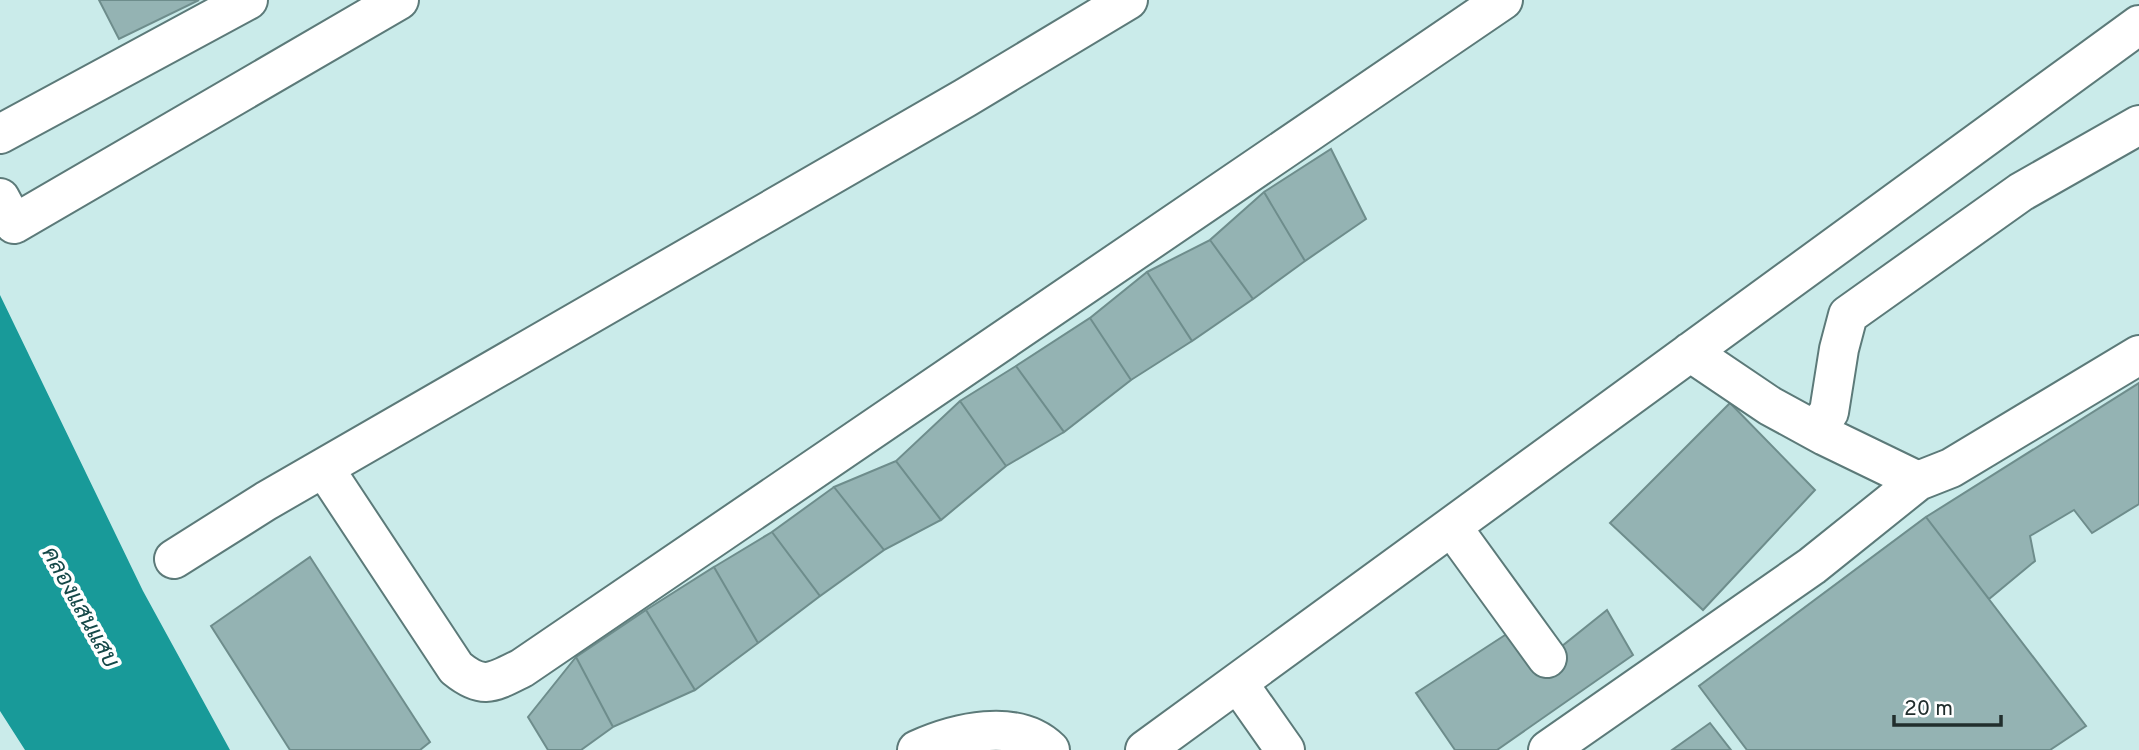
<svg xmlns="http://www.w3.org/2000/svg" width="2139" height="750" viewBox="0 0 2139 750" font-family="Overpass,Sarabun,sans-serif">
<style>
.water{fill:#189a99}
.building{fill:#94b3b3;stroke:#6e8d8c;stroke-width:2}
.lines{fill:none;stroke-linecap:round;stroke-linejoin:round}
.minor-casing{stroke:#5c7a79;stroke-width:42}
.minor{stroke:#fff;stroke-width:38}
.labels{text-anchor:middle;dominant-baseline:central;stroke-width:7;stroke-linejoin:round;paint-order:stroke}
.water-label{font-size:23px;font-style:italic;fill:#154848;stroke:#fff}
</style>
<rect width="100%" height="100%" fill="#caebea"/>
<path class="water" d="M0,295L143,591L230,750H25L0,711Z"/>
<path class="building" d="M99,0H199L119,39Z
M1331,149L1366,219L1305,261L1264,192Z
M1264,192L1305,261L1253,299L1210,240Z
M1210,240L1253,299L1192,341L1147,272Z
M1147,272L1192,341L1131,380L1090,318Z
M1090,318L1131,380L1064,432L1016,366Z
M1016,366L1064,432L1006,466L960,401Z
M2139,383V504L2092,533L2074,510L2030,536L2035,561L1989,599L1926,517Z
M960,401L1006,466L941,520L896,461Z
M1730,403L1815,490L1703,610L1610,523Z
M896,461L941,520L884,550L834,487Z
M834,487L884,550L820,596L772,532Z
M1926,517L2086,726L2050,750H1747L1699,686Z
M772,532L820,596L758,643L714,567Z
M310,557L430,742L420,750H290L211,626Z
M714,567L758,643L695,690L646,610Z
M646,610L695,690L613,727L576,657Z
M1607,610L1633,655L1497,750H1455L1416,693L1522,624L1547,658Z
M576,657L613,727L581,750H548L528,717Z
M1710,723L1731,750H1672Z"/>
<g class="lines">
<g class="minor-casing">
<path id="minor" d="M0,134L248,0
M0,198L14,224L399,0
M1690,352L1770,406L1825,436L1918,481L1951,468L2139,355
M1815,430L1829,412L1839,349L1848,315L2021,192L2139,125
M324,468L456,668C483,690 492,683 522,668L1503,0
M1452,527L1547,658
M174,559L266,501L965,98L1128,0
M1238,683L1285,750
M917,750C955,733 1016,717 1050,750
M1145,750L2139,25
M1548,750L1812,566L1918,481"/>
</g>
<use href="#minor" class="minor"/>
</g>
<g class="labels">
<g class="water-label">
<text transform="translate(79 608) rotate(61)">คลองแสนแสบ</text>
</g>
</g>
<path d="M1894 715v10h107v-10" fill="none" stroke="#212e2d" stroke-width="3.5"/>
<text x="1904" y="715" font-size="21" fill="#212e2d" stroke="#ffffff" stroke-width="5" paint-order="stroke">20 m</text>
</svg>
